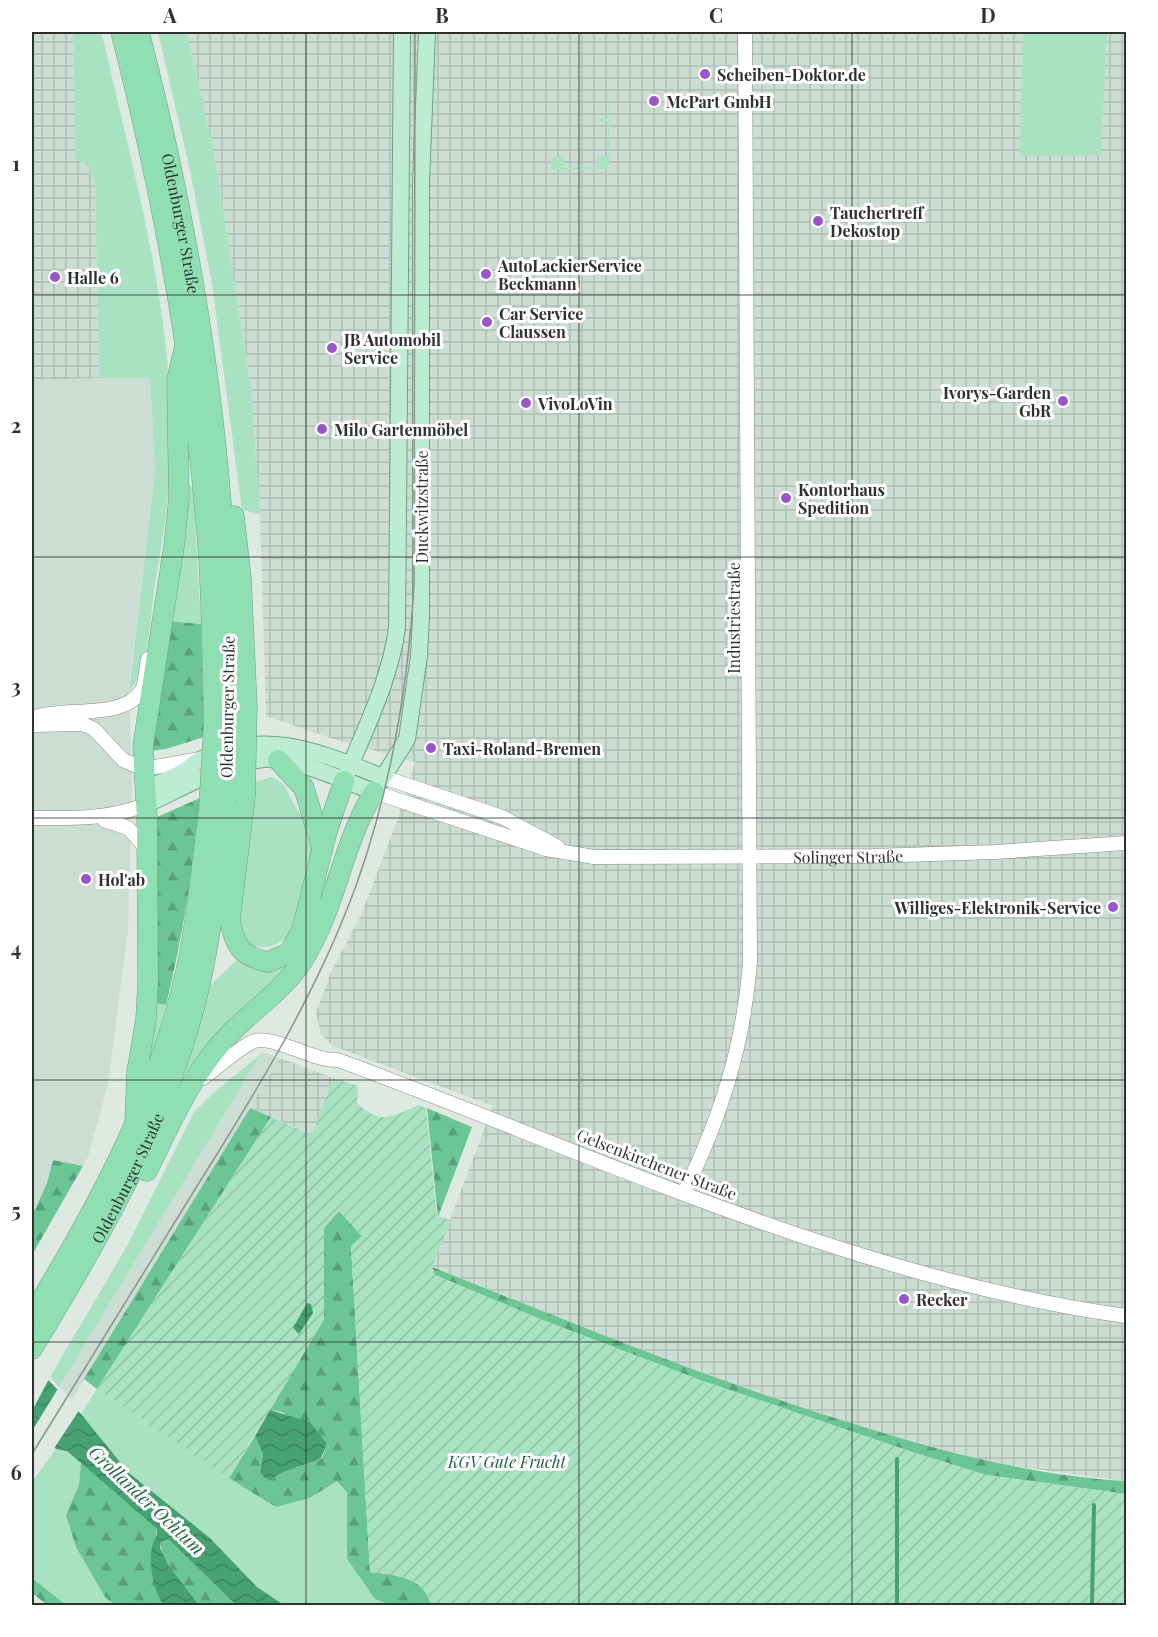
<svg xmlns="http://www.w3.org/2000/svg" width="1158" height="1637" viewBox="0 0 1158 1637" font-family="'Playfair Display',serif">
<style>
.built{fill:#ccded3}
.industrial{fill:url(#industrial-grid)}
.grass{fill:#a9e2c1}
.forest{fill:url(#forest-firs)}
.garden{fill:url(#garden-furrows)}
.water{fill:url(#water-waves)}
.pier{fill:#dee9e2}
.lines{fill:none;stroke-linecap:round;stroke-linejoin:round}
.stream{stroke:#46a173;stroke-width:4}
.minor-casing{stroke:#838d87;stroke-width:15}
.major-casing{stroke:#6ea285;stroke-width:18}
.highway-casing{stroke:#6ea285;stroke-width:21}
.minor{stroke:#fff;stroke-width:14}
.major{stroke:#bcecd1;stroke-width:16}
.highway{stroke:#90dfb3;stroke-width:20}
.tram{stroke:#8b928d;stroke-width:1.5}
.highway-bridge-casing{stroke:#6ea285;stroke-width:21;stroke-linecap:butt}
.highway-bridge{stroke:#90dfb3;stroke-width:20}
.grid{fill:none;stroke:#2e322f;stroke-width:1.5;stroke-opacity:0.55}
.poi-dot{fill:#9a55ca;stroke:#fff;stroke-width:2}
.labels{text-anchor:middle;dominant-baseline:central;stroke-width:6;stroke-linejoin:round;paint-order:stroke}
.poi-label{font-size:16px;font-weight:bold;fill:#2e322f;stroke:#fff;text-anchor:start}
.street-label{font-size:16px;fill:#2e322f;stroke:#fff}
.park-label{font-size:16px;font-style:italic;fill:#1d6040;stroke:#fff}
.water-label{font-size:18px;font-style:italic;fill:#226444;stroke:#fff}
.neatline{fill:none;stroke:#2e322f;stroke-width:2}
.grid-label{font-size:20px;text-anchor:middle;font-weight:bold;fill:#2e322f}
</style>
<defs>
<pattern id="industrial-grid" width="8" height="8" patternUnits="userSpaceOnUse" patternTransform="scale(1.5)"><rect width="8" height="8" fill="#ccded3"/><path d="M0 4h8M4 0v8" fill="none" stroke="#b0bfb5"/></pattern>
<pattern id="forest-firs" width="22" height="20" patternUnits="userSpaceOnUse" patternTransform="scale(1.5)"><rect width="22" height="20" fill="#6bc595"/><path d="M5 1l3.5 6h-7zM16 11l3.5 6h-7z" fill="#58a17a"/></pattern>
<pattern id="garden-furrows" width="10" height="10" patternUnits="userSpaceOnUse" patternTransform="scale(1.5)"><rect width="10" height="10" fill="#a9e2c1"/><path d="M-1 1l2-2M0 10L10 0M9 11l2-2" fill="none" stroke="#92c2a6"/></pattern>
<pattern id="water-waves" width="16" height="10" patternUnits="userSpaceOnUse" patternTransform="scale(1.5)"><rect width="16" height="10" fill="#46a173"/><path d="M0 5q4-4 8 0t8 0" fill="none" stroke="#3b845f"/></pattern>
</defs>
<rect width="100%" height="100%" fill="#dee9e2"/>
<path class="built" d="M32,32H73L99,378L150,377L155,471L129,685L132,783L128,930L108,1084L88,1157L83,1166L53,1160L47,1183L32,1216Z
M266,1053L280,1058L72,1400L59,1387L261,1054Z"/>
<path class="industrial" d="M32,32H73L75,158L89,167L95,184L99,378L32,380Z
M187,32H1126V1481L1004,1465L897,1437L797,1407L701,1374L432,1267L493,1106L333,1046L321,1034L316,1013L331,972L361,915L397,821L415,762L333,739L266,716L260,514L251,388L214,152Z
M280,1058L333,1078L312,1135L250,1108Z"/>
<path class="grass" d="M73,32H101L106,51C137,188 178,330 170,471C168,511 160,553 154,592C149,625 150,665 129,692L155,471L150,378H99L95,184L89,167L75,158Z
M158,32H187L214,152L251,388L260,514L242,510L212,284L190,170Z
M1023,32H1107L1101,155L1020,156Z
M608,82L610,163L605,169L551,170V157L563,158V168L597,167L598,156H608V122H599V118H608Z
M193,486L201,624L169,621L187,487Z
M272,777C288,783 288,796 297,809C303,819 313,833 313,847C314,874 299,908 290,933C278,949 250,955 241,932C240,928 241,921 240,916L256,782Z
M339,816L343,817L325,872L315,920L286,973L189,1073L184,1071L210,986L238,959L285,965Z
M156,1003L166,1005L147,1072Z
M261,1054L59,1387L50,1377L127,1246L194,1112L213,1093Z
M97,1389L276,1507L310,1498L337,1481L347,1493V1559L375,1599L390,1605H284L257,1587L210,1538L129,1473L81,1414Z
M56,1449L67,1451L81,1463L79,1485L66,1515L105,1597L115,1605H66L32,1578V1482Z"/>
<path class="forest" d="M169,621L201,624L204,737L166,749L149,751Z
M200,798C193,869 183,936 166,1005L156,1003L155,818Z
M250,1108L271,1117L97,1389L84,1379Z
M427,1108L472,1127L438,1217Z
M53,1160L83,1166L32,1255V1216L47,1183Z
M339,1211L362,1236L351,1247L370,1572C394,1574 425,1577 431,1605H390L375,1599L347,1559V1493L337,1481L310,1498L276,1507L229,1478L255,1436L263,1454L260,1472L274,1478C287,1468 306,1466 322,1458L327,1444L282,1412L270,1410L324,1319V1228Z
M432,1267C573,1323 712,1381 857,1425C945,1452 1034,1476 1126,1481V1494L986,1475L912,1452L700,1380L540,1319L435,1275Z
M81,1463L157,1529L151,1567L164,1605H115L105,1597L76,1547L66,1515L79,1485Z
M168,1539L236,1605H199C188,1589 158,1563 161,1542Z
M32,1578L66,1605H47L32,1593Z"/>
<path class="garden" d="M333,1078L358,1086L357,1103C381,1126 392,1116 419,1105L426,1108L437,1216L451,1220L432,1267L435,1275L540,1319L700,1380L912,1452L986,1475L1126,1494V1605H431C425,1577 394,1575 370,1572L351,1246L362,1236L339,1211L324,1228V1319L229,1478L97,1389L271,1117L312,1135Z"/>
<path class="water" d="M307,1303L311,1304L313,1313L299,1334L293,1328Z
M32,1363L81,1414L129,1473L210,1538L257,1587L284,1605H236L168,1539L161,1542L160,1548L168,1565L199,1605H164C154,1593 148,1563 152,1548C153,1540 158,1537 157,1529L67,1451L56,1449L32,1426Z
M270,1410L310,1422L327,1444L321,1458C306,1466 287,1468 274,1478H265L260,1472L263,1454L255,1436Z"/>
<path class="pier" d="M32,1360L50,1377L32,1411Z
M59,1387L80,1409L53,1450L32,1431Z"/>
<g class="lines">
<path class="stream" d="M897,1459V1606
M1092,1606L1094,1505"/>
<g class="minor-casing">
<g id="minor">
<path d="M32,718C62,706 122,721 141,691C146,684 146,668 148,659"/>
<path d="M32,725L83,724L94,729L123,760L144,769L200,759"/>
<path d="M383,777L502,817L558,847"/>
<path id="s1" d="M374,792L546,849L594,857L872,856L995,852L1126,843"/>
<path d="M32,818C71,818 109,820 147,804"/>
<path d="M104,820L128,828L147,849"/>
<path d="M196,1079L203,1078C219,1067 234,1051 252,1042C272,1033 313,1062 338,1060C596,1155 851,1278 1126,1316"/>
<path d="M684,1193C721,1116 743,1048 750,963L745,32"/>
</g>
</g>
<g class="major-casing">
<path id="major" d="M344,781C364,731 390,681 397,628L402,32
M146,788C158,783 172,779 183,772C190,768 195,762 202,759C266,727 323,754 383,777
M147,804C183,788 223,763 264,759C290,756 348,782 374,792L407,739L419,656L421,617V182L427,32"/>
</g>
<g class="highway-casing">
<g id="highway">
<path d="M121,32C161,188 191,348 205,510C212,580 212,652 214,723"/>
<path id="s2" d="M139,32C180,190 210,353 222,516C227,583 228,650 230,717"/>
<path d="M234,516L241,578L247,707"/>
<path d="M278,760L304,788L322,849"/>
<path d="M245,796L230,919C234,946 241,956 268,962L289,953L302,930L327,831L344,781"/>
<path d="M135,1124L137,1072L146,1019L148,984L147,818L143,746L174,546L179,498L177,380L185,346"/>
<path d="M147,1171C168,1129 187,1084 217,1048C243,1015 280,996 303,960C336,908 342,844 374,792"/>
<path d="M32,1315C98,1207 160,1092 187,967C198,915 202,861 209,809"/>
<path id="s3" d="M32,1349C98,1241 161,1132 194,1008C212,941 218,871 225,801"/>
</g>
</g>
<use href="#minor" class="minor"/>
<use href="#major" class="major"/>
<use href="#highway" class="highway"/>
<path class="tram" d="M32,1454C86,1367 140,1279 194,1191C256,1092 317,994 357,883C391,787 408,687 414,585L415,32"/>
<g class="highway-bridge-casing">
<path id="highway-bridge" d="M245,796L247,707
M225,801L230,717
M209,809L214,723"/>
</g>
<use href="#highway-bridge" class="highway-bridge"/>
</g>
<path class="grid" d="M306,32V1606M579,32V1606M852,32V1606M32,295H1126M32,557H1126M32,818H1126M32,1080H1126M32,1342H1126"/>
<g class="poi-dot">
<circle cx="705" cy="74" r="6"/>
<circle cx="654" cy="101" r="6"/>
<circle cx="818" cy="221" r="6"/>
<circle cx="486" cy="274" r="6"/>
<circle cx="55" cy="277" r="6"/>
<circle cx="487" cy="322" r="6"/>
<circle cx="332" cy="348" r="6"/>
<circle cx="1063" cy="401" r="6"/>
<circle cx="526" cy="403" r="6"/>
<circle cx="322" cy="429" r="6"/>
<circle cx="786" cy="498" r="6"/>
<circle cx="431" cy="748" r="6"/>
<circle cx="86" cy="879" r="6"/>
<circle cx="1113" cy="907" r="6"/>
<circle cx="904" cy="1299" r="6"/>
</g>
<g class="labels">
<g class="poi-label">
<text x="717" y="74">Scheiben-Doktor.de</text>
<text x="666" y="101">McPart GmbH</text>
<text x="830" y="212">Tauchertreff<tspan x="830" dy="18">Dekostop</tspan></text>
<text x="498" y="265">AutoLackierService<tspan x="498" dy="18">Beckmann</tspan></text>
<text x="67" y="277">Halle 6</text>
<text x="499" y="313">Car Service<tspan x="499" dy="18">Claussen</tspan></text>
<text x="344" y="339">JB Automobil<tspan x="344" dy="18">Service</tspan></text>
<text x="1051" y="392" text-anchor="end">Ivorys-Garden<tspan x="1051" dy="18">GbR</tspan></text>
<text x="538" y="403">VivoLoVin</text>
<text x="334" y="429">Milo Gartenmöbel</text>
<text x="798" y="489">Kontorhaus<tspan x="798" dy="18">Spedition</tspan></text>
<text x="443" y="748">Taxi-Roland-Bremen</text>
<text x="98" y="879">Hol'ab</text>
<text x="1101" y="907" text-anchor="end">Williges-Elektronik-Service</text>
<text x="916" y="1299">Recker</text>
</g>
<g class="street-label">
<text stroke="none"><textPath href="#s2" startOffset="196">Oldenburger Straße</textPath></text>
<text transform="translate(421 507) rotate(-90)">Duckwitzstraße</text>
<text transform="translate(733 618) rotate(-90)">Industriestraße</text>
<text transform="translate(227 707) rotate(-89)">Oldenburger Straße</text>
<text stroke="none"><textPath href="#s1" startOffset="484">Solinger Straße</textPath></text>
<text transform="translate(657 1164) rotate(21)">Gelsenkirchener Straße</text>
<text stroke="none"><textPath href="#s3" startOffset="196">Oldenburger Straße</textPath></text>
</g>
<g class="park-label">
<text x="507" y="1461">KGV Gute Frucht</text>
</g>
<g class="water-label">
<text transform="translate(147 1500) rotate(43)">Grollander Ochtum</text>
</g>
</g>
<rect width="1158" height="1637" fill="none" stroke="#ffffff" stroke-width="66"/>
<rect x="33" y="33" width="1092" height="1571" class="neatline"/>
<g class="grid-label">
<text x="170" y="23">A</text>
<text x="442" y="23">B</text>
<text x="716" y="23">C</text>
<text x="988" y="23">D</text>
<text x="16" y="171">1</text>
<text x="16" y="433">2</text>
<text x="16" y="694">3</text>
<text x="16" y="956">4</text>
<text x="16" y="1218">5</text>
<text x="16" y="1480">6</text>
</g>
</svg>
